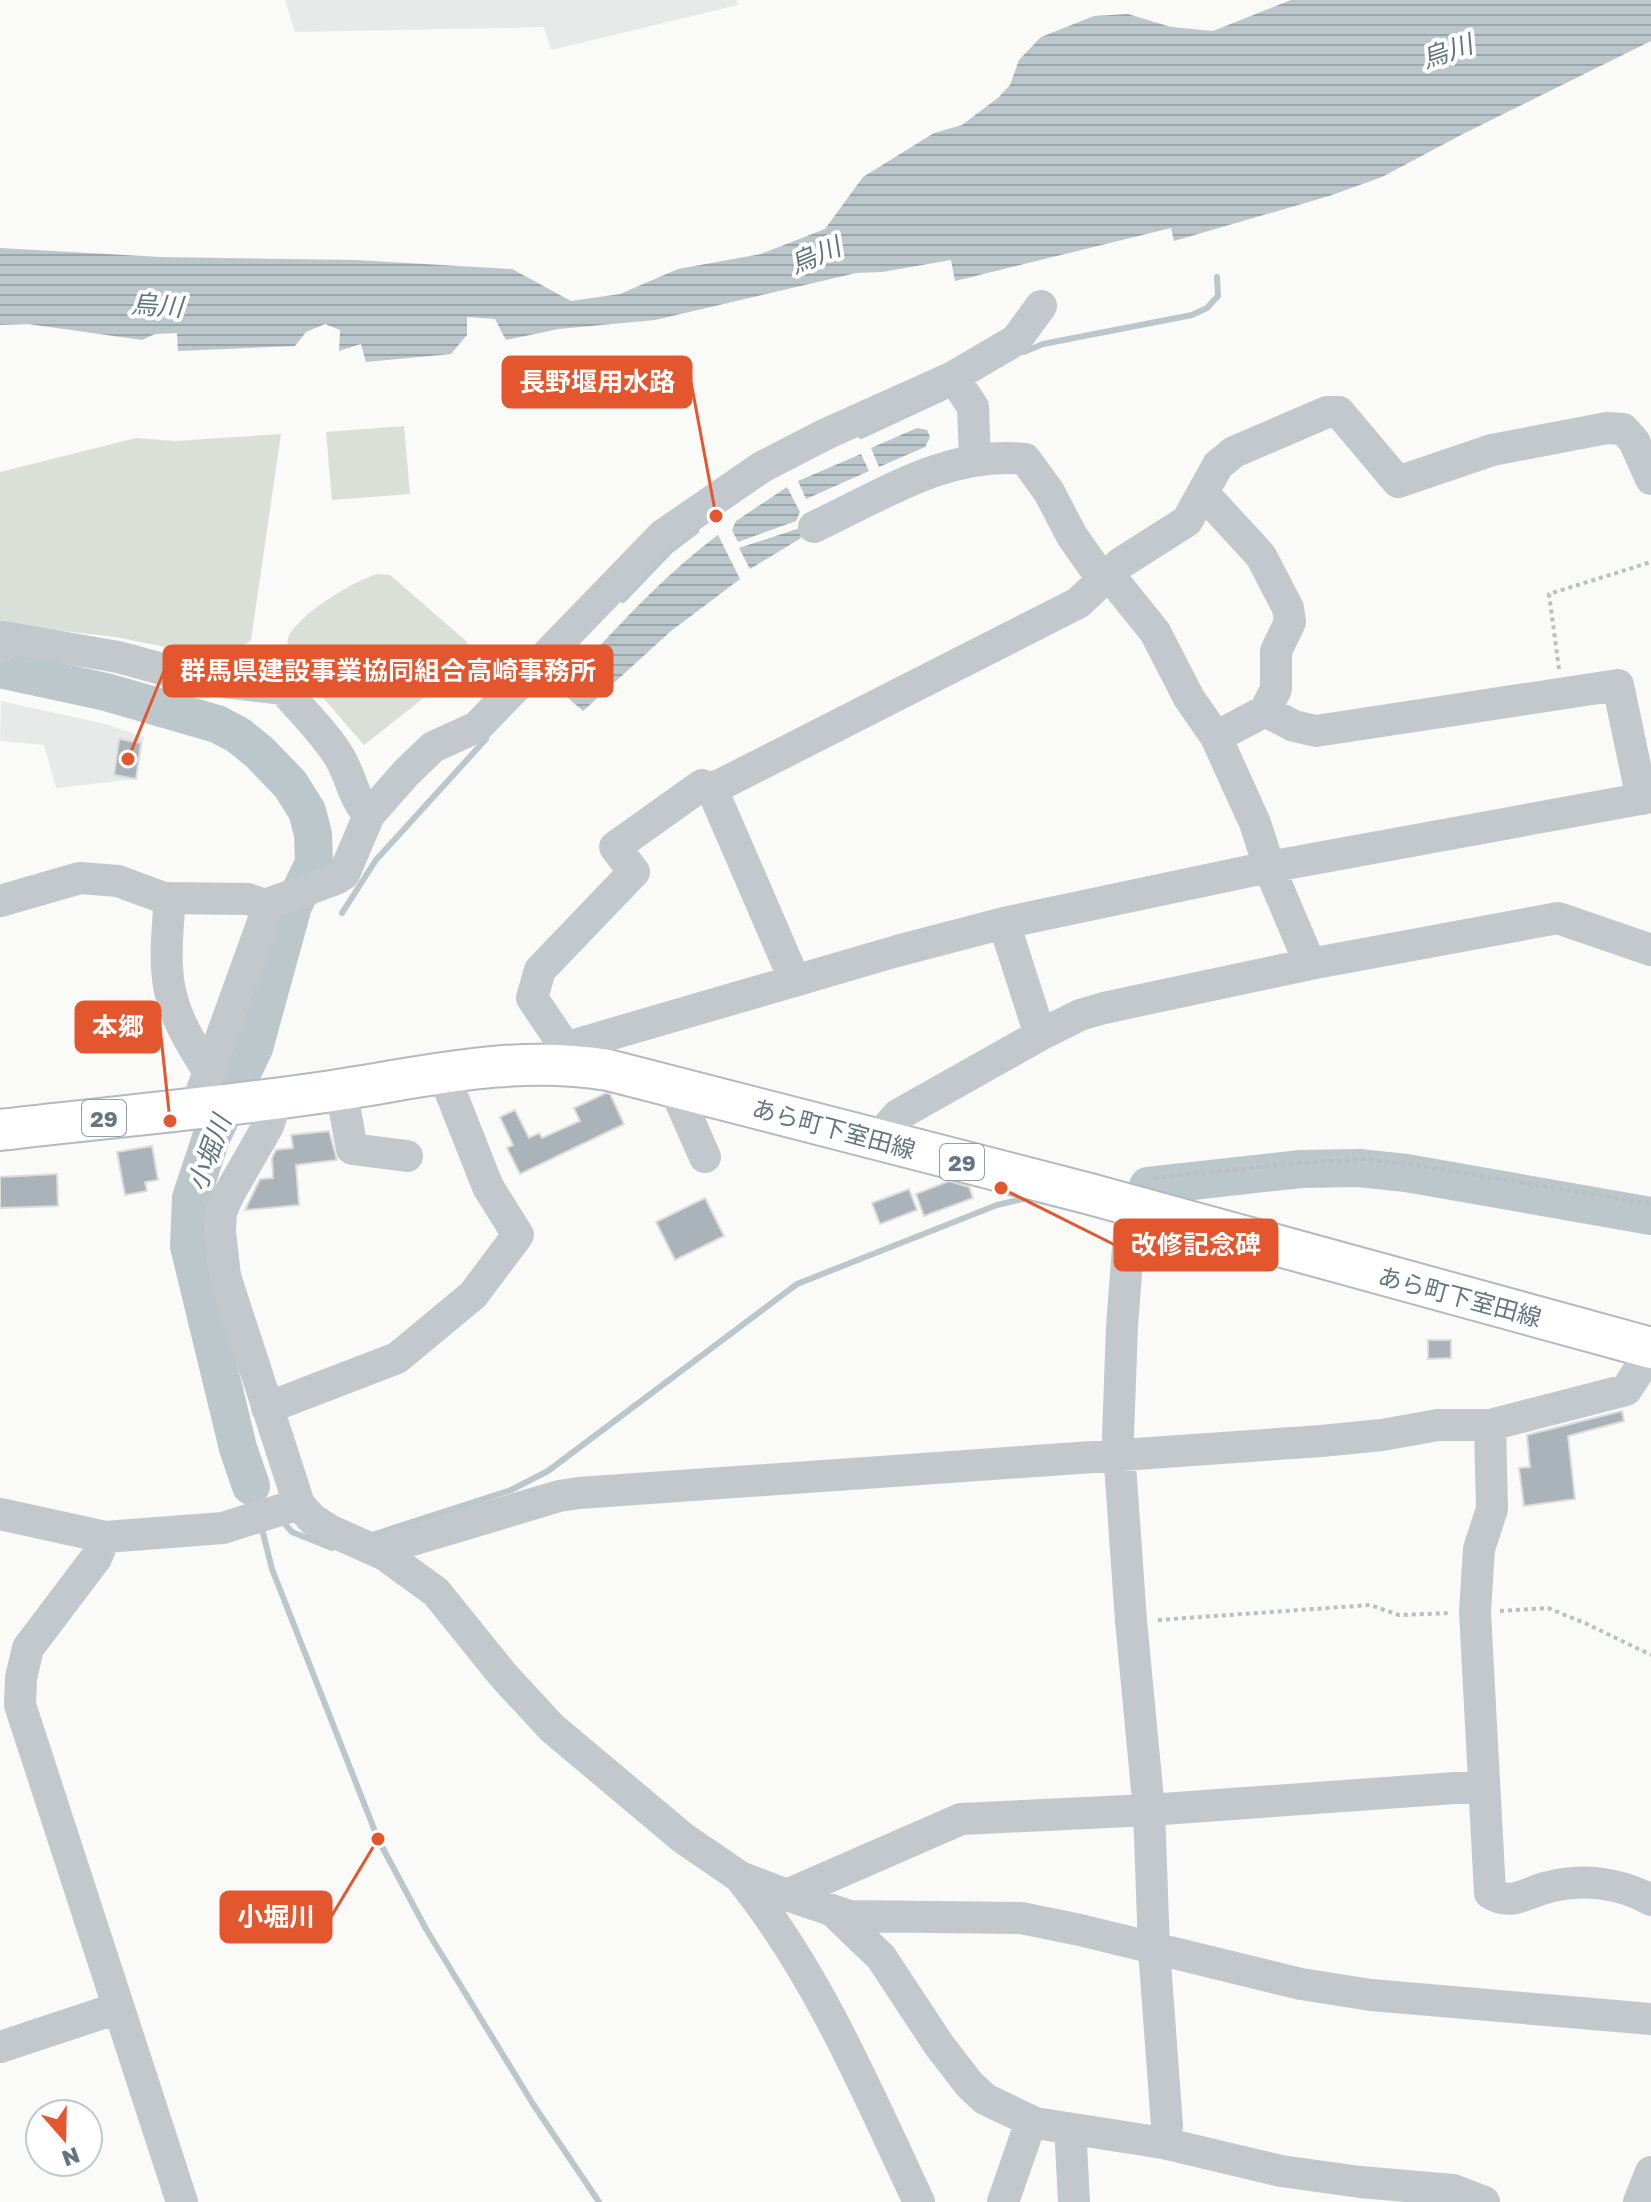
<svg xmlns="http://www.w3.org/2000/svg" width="1651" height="2202" viewBox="0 0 1651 2202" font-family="'Golos Text','Noto Sans JP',sans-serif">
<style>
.built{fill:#e8e9e9}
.park{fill:#dadfd7}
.water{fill:url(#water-rules)}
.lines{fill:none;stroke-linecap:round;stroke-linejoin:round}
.stream{stroke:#bbc7cb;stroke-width:6}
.river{stroke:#bbc7cb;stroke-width:38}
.building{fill:#aab3b9;stroke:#dcdcda;stroke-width:2}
.major-casing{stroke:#b5babe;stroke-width:44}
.path{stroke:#bbbfc2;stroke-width:4;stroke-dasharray:4 4;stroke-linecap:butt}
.minor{stroke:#c3c8cc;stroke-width:32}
.major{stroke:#fff;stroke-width:40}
.labels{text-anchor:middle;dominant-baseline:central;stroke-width:8;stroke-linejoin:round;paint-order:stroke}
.shield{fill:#fff;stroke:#939fa8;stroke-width:2}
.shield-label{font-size:22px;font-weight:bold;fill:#657683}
.street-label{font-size:24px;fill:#657683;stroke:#fff}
.water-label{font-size:26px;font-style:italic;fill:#60757c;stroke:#fff}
.leader{fill:none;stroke:#e4572e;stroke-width:3}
.callout-dot{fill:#e4572e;stroke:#fff;stroke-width:3}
.callout{fill:#e4572e;stroke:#e4572e;stroke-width:3}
.callout-label{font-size:26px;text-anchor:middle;font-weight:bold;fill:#fff}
</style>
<defs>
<pattern id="water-rules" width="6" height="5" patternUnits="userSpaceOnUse" patternTransform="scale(2)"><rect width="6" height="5" fill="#bbc7cb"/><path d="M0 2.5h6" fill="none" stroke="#9ca6aa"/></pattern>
</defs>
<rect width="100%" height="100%" fill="#fafaf8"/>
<path class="built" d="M285,0H737L738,5L551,50L544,27L295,32Z
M1,701L105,724L144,737L136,779L56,788L44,745L0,741Z"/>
<path class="park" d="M404,426L410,494L332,500L326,432Z
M281,434L251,640L225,659L116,637L0,624V472L136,438L175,441Z
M377,574L390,575L466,641L477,656L364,745L294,664C290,654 284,644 290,634C304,611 352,582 377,574Z"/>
<path class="water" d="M1291,0H1651V41L1461,135L1382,177L1329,196L1174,241L1171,228L955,281L951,260L882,272L856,273L655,320L559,329L506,340L495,319L467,317V335L451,354L366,362L361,344L339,351L340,330L325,324L306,332L295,346L178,351L177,333L155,334L142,340L28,324L0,325V248L160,257L356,260L512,269L571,301L620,294L678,269L761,254L825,229L863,177L934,133L962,125L999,97L1010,85L1019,60L1041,37L1094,16L1128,14L1171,27L1213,31Z
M917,428L927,430L930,437L925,447L879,467L871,448Z
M861,454L869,471L806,499L798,481Z
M787,487L800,512L796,521L738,542L732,530L736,521Z
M800,528L801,538L750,569L739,548Z
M718,535L740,579L671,631L583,711L559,690C610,635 658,580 718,535Z"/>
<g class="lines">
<path class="stream" d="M1024,352L1043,344L1192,315L1207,308L1218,296L1217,277
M861,436L945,397
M623,600L671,550L696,531
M342,913L376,860L486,739
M251,1486L267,1504
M283,1522L292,1532L332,1548
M261,1525L272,1569L378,1839L426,1929L533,2104L599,2202
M369,1536L511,1490L548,1471L797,1284L997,1205L1032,1197"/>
<path class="river" d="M0,669L106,692L217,724L238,735L259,752L290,784L307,811L313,834L314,863L293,906L254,1048L211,1138L191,1198L189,1246L238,1448L251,1486
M1148,1186L1301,1169L1359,1168L1406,1173L1651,1216"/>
</g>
<path class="building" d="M119,739L141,743L136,779L114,775Z
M606,1093L610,1094L624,1124L520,1174L507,1148L513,1145L500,1117L515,1110L529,1138L539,1133L542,1138L580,1121L574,1108Z
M329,1131L337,1160L296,1165L299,1205L245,1210L260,1179L273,1178L272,1158L276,1150L293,1148L291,1135Z
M152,1146L158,1180L145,1182L147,1191L125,1195L117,1152Z
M57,1174L58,1206L0,1208V1177Z
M949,1181L969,1187L973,1198L924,1216L916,1194Z
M909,1189L917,1210L880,1224L872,1203Z
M705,1198L724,1236L675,1260L656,1222Z
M1428,1340H1451V1358L1428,1359Z
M1622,1411L1624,1421L1568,1436L1575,1499L1524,1506L1519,1468L1530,1467L1527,1435Z"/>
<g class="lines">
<g class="major-casing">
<path id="major" d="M0,1130C108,1117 217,1108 325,1092C421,1078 510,1054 608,1070L1090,1194L1651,1348"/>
</g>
<path class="path" d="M1559,669L1549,594L1651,562
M1154,1178L1298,1163L1364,1159L1408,1164L1651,1204
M1500,1611L1548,1608L1587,1624L1651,1655
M1158,1620L1370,1605L1399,1615L1451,1613"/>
<path class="minor" d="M953,377L973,407L975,459
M1204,494L1261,556L1288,608L1290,622L1276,651V689L1265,711
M814,527C880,496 950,450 1025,459L1049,492L1072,536L1093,566L1118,586L1155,632L1189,698L1216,737L1255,823L1269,867L1310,964
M0,648L3,637L118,657L199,679L283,689C302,711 325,733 340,758C351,777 354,800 369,815
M1216,737L1265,711L1294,726L1316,731L1618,685L1642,799
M170,898C163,979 163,1002 209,1072
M0,901L80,878L118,881L164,898L248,899L265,905L336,879L344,874L369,815L406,773L433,747L477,727L663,535L762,467L826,434L953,377L999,350L1016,340L1041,306
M1004,923L1040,1035
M795,981L712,789L1078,603L1121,563L1187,521L1218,465L1234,452L1327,412H1339L1398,482L1492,450L1607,428L1623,429L1634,441L1651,479
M567,1050L532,998L540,970L634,872L615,847L702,785L712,789
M545,1062L581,1043L897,951L1004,923L1269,867L1651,797
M674,1087L705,1157
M341,1089L352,1149L407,1156
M277,1098L268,1126L229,1194L221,1212L220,1231L225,1276L299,1504L312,1519L329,1530L385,1555L436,1592L503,1675L552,1728L683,1838L740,1877L787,1895L849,1916L1021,1918L1080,1930L1301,1984L1371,1995L1651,2019
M196,1107L264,919L265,905
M877,1139L898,1115L1040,1035L1080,1015L1104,1008L1310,964L1558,918L1651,950
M1131,1206L1122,1327L1118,1436L1131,1621L1149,1810L1154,1949L1167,2126L1163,2143
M267,1408L397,1358L473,1295L518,1235L488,1187L443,1073
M1490,1425L1492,1509L1479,1549L1475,1612L1490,1893C1512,1907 1526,1892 1549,1887C1584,1878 1620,1883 1651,1900
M0,1514L105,1537L223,1528L299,1504
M105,1537L96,1558L28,1648L21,1678L20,1705L182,2202
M385,1555L390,1548L399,1544L559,1496L579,1493L1321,1441L1382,1435L1438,1425H1490L1626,1390L1645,1361L1647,1346
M742,1880C818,1975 867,2091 919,2202
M787,1895L961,1819L1149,1810L1483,1786
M832,1910L881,1957L939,2045L969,2084L985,2099L1035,2123
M0,2047L118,2008
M1074,2130L1071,2144L1074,2202
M1003,2202L1028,2130L1035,2123L1163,2143L1281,2171L1360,2182L1453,2190L1484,2202
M1639,2202L1651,2172"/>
<use href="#major" class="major"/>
</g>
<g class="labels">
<g class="shield">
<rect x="82" y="1100" width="44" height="36" rx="6"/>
<rect x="940" y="1144" width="44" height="36" rx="6"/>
</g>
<g class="shield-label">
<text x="104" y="1118">29</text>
<text x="962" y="1162">29</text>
</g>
<g class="street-label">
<text transform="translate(834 1128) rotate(15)">あら町下室田線</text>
<text transform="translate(1460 1296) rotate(15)">あら町下室田線</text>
</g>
<g class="water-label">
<text transform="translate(1447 51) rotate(-19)">烏川</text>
<text transform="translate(815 255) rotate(-23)">烏川</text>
<text transform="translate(157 305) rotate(4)">烏川</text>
<text transform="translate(209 1153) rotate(-70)">小堀川</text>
</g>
</g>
<path class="leader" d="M716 516L691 382M128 759L164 671M170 1121L160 1027M1001 1188L1115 1245M378 1839L331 1917"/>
<g class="callout-dot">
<circle cx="716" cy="516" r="8"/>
<circle cx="128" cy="759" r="8"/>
<circle cx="170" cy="1121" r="8"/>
<circle cx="1001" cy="1188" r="8"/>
<circle cx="378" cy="1839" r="8"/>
</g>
<g class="callout">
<rect x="503" y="357" width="188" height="50" rx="8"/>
<rect x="164" y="646" width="448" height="50" rx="8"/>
<rect x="76" y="1002" width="84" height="50" rx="8"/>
<rect x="1115" y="1220" width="162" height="50" rx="8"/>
<rect x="221" y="1892" width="110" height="50" rx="8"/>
</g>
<g class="callout-label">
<text x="597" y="391">長野堰用水路</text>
<text x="388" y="680">群馬県建設事業協同組合高崎事務所</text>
<text x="118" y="1036">本郷</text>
<text x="1196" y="1254">改修記念碑</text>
<text x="276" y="1926">小堀川</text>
</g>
<g transform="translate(64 2138) rotate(160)"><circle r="38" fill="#ffffff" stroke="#c1c8cd" stroke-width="2"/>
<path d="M0-6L14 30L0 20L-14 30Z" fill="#e4572e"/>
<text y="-12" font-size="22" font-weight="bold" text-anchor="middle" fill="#657683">N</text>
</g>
</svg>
